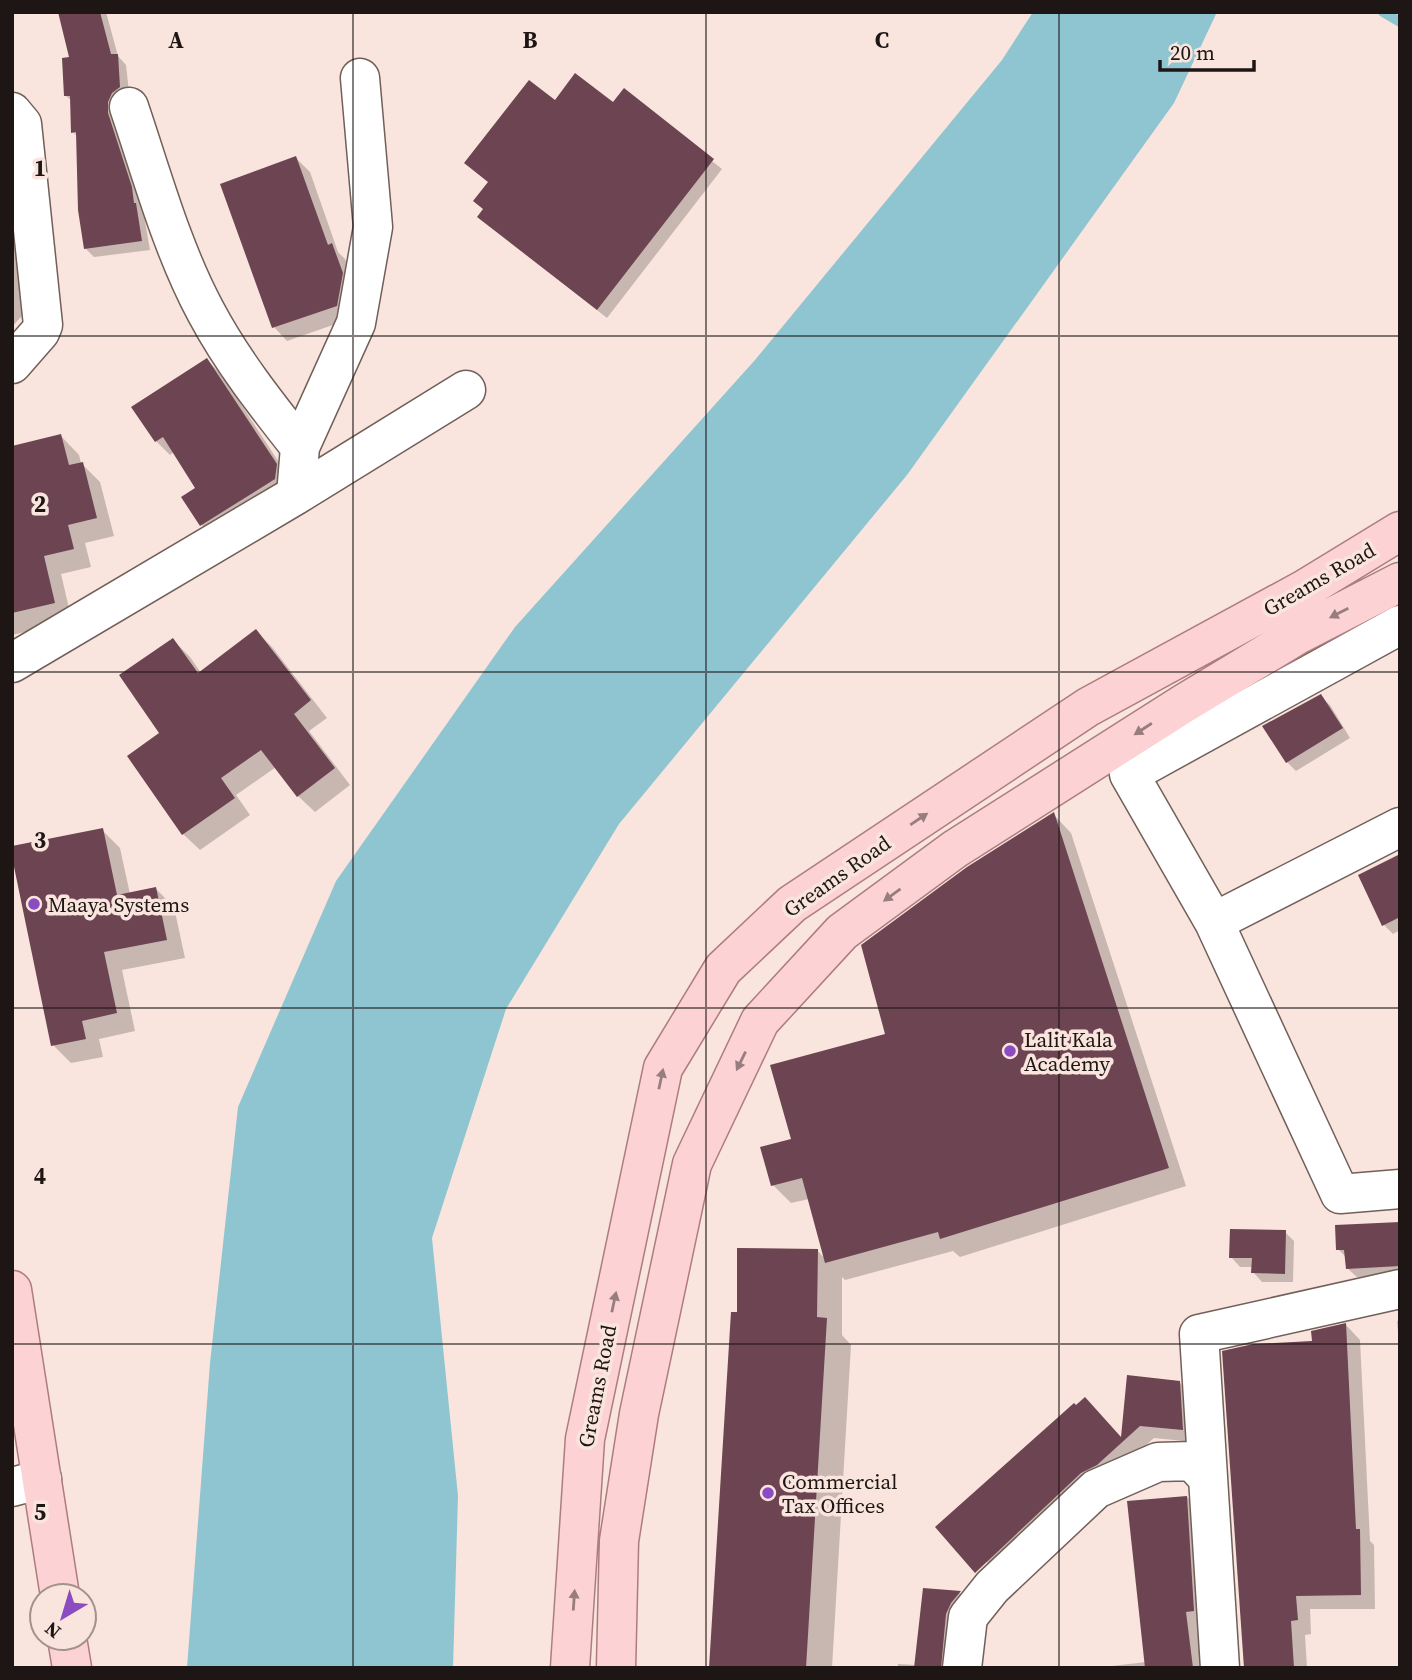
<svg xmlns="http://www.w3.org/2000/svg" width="1412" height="1680" viewBox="0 0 1412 1680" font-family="'Source Serif 4',serif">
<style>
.water{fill:#8fc5d1}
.shadow{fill:#0003}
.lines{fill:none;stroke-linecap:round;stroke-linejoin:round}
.stream{stroke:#8fc5d1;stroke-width:10}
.building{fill:#6c4452}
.minor-casing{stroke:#715f59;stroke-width:41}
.major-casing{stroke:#ad7d7e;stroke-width:41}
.minor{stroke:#fff;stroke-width:38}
.major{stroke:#fcd2d4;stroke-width:38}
.oneway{fill:#987d7e}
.grid{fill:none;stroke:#1d1614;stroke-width:2;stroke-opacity:0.55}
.poi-dot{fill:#8b4bc1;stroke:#f9e5dd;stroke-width:2.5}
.labels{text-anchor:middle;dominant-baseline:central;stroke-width:7;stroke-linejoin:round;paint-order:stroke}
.street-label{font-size:21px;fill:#1d1614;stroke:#f9e5dd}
.poi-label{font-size:21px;fill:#1d1614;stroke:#f9e5dd;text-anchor:start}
.grid-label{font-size:23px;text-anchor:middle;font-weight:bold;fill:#1d1614;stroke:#f9e5dd;stroke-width:7;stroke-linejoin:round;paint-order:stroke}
</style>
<rect width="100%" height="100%" fill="#f9e5dd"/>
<path class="water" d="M1033,12H1217L1174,103L907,475L619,824L506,1009L432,1238L458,1496L453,1668H187L210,1363L238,1107L336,881L515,627L755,360L1002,60Z"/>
<path class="shadow" d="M59,12H106L118,56L126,65L141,198L150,250L94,257L85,248L78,137L73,132L72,101L66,96L71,59Z
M624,91L722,169L607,318L479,217L555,102L613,105Z
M296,158L310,172L338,252L345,259L356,289L350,319L287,341L274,327Z
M12,166L34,302L12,327Z
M207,360L221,374L290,479L216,539L202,525L183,498L198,488L174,452L170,455L156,441Z
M61,436L79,455L81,463L100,482L114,536L85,543L91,567L61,574L72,621L12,635V448Z
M256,631L272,647L327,718L309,731L350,785L315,812L298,796L276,767L236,795L250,815L200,850L183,834L162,734L173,640L190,657L201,673Z
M1320,696L1330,705L1350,738L1296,771L1287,762L1265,726Z
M1053,814L1071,833L1186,1186L960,1257L953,1251L845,1280L842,1277V1335L851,1345L832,1668H711L739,1314L817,1250L826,1260L809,1199L791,1203L773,1185L793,1140L887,1035Z
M102,830L120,848L130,894L156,889L174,907L185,958L122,970L135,1031L99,1039L103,1057L71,1063L53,1045Z
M1400,856V930L1393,934L1384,925Z
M1400,1223V1275L1357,1277L1347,1268V1258L1338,1249Z
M1285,1232L1294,1241L1293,1282H1262L1253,1272V1267H1240L1231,1257Z
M1400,1320V1353L1397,1321Z
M1346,1325L1360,1340L1370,1541L1374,1545L1375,1609H1310L1311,1634L1305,1635L1307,1668H1246L1314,1342Z
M1128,1377L1179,1382L1192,1395L1195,1442L1154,1438L1110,1477L1094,1485L999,1574L987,1562L981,1528L977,1571L937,1528L1074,1405L1076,1407L1085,1399L1123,1440Z
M1187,1497L1200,1510L1204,1668H1095L1146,1662Z
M925,1589L960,1593L972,1605L954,1668H898V1664L916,1665Z"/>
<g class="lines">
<path class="stream" d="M1383,12L1400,22"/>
</g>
<path class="building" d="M58,12H100L111,54H118L120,87L112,93L108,102V113L132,187L134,203H136L142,241L84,249L78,210L76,132L71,133L70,96H64L62,58L69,57Z
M575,73L613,102L624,88L714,159L597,310L477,217L483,209L473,201L488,182L464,163L529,80L555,100Z
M296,156L328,245L332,243L343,273L337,306L272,328L220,184Z
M207,358L277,464L275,479L200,526L181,497L195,488L163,437L155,442L131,407Z
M61,434L69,465L83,462L97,518L68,525L74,549L44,556L55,603L12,613V446Z
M256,629L311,700L294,714L335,768L297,797L261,750L221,778L235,798L182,835L127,756L159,733L119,675L173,638L198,673Z
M1321,694L1343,728L1286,763L1262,726Z
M1054,812L1169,1168L940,1239L938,1232L825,1263L802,1178L771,1186L760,1147L791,1139L770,1065L885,1034L861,945L967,867Z
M103,828L117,895L156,887L167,940L104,952L117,1013L82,1021L86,1039L51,1046L12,857V846Z
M1400,854V917L1382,926L1358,875Z
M1400,1222V1266L1346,1269L1344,1250H1336L1335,1225Z
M1230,1229L1286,1230L1285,1274L1251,1273L1252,1258H1229Z
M737,1248L818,1249L817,1317L827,1318L806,1668H709L731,1312H737Z
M1346,1323L1356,1529H1360L1361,1595L1296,1596L1298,1620L1291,1621L1294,1668H1244L1222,1351L1253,1344L1312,1341L1311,1331Z
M1127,1375L1180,1381L1183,1430L1140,1426L1097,1465L1081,1473L975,1573L935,1527L1074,1403L1076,1405L1085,1397L1121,1437Z
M1187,1496L1194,1611L1186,1612L1193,1668H1145L1127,1501Z
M923,1588L961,1591L951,1603L946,1614L941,1668H914Z"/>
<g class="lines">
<g class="minor-casing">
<path id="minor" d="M129,107C152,175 172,249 206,312C232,361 266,404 300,447
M12,112L22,124L43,325L40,332L12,364
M296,495L300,447L356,323L373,227L360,78
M1400,625L1129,774L1214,922L1340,1194L1400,1189
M12,663L296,495L466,390
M1214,922L1400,827
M12,1487L42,1479
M962,1668L968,1617L992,1587L1096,1489L1158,1462L1192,1461L1208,1478
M1220,1668L1199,1334L1400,1289"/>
</g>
<g class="major-casing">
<path id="major" d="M12,1290L60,1596
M67,1638L72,1668
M570,1668L585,1439L663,1068L723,969L792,904L1088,707L1305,589L1400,531
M616,1668L619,1541L639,1414L692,1164L760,1021L842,932L955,849L1183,704L1299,634L1400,582"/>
</g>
<use href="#minor" class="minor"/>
<use href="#major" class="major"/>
</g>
<defs><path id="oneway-solid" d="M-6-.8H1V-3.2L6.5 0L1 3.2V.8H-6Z" transform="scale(1.75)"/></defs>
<g class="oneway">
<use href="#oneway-solid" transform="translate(1339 613) rotate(153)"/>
<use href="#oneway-solid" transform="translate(1143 729) rotate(147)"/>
<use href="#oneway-solid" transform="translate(919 819) rotate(-34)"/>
<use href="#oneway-solid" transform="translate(892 895) rotate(144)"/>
<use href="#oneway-solid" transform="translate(741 1061) rotate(116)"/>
<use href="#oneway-solid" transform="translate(661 1079) rotate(-78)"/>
<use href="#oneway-solid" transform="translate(614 1302) rotate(-78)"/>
<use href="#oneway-solid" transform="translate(574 1600) rotate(-86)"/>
</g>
<path class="grid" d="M353,12V1668M706,12V1668M1059,12V1668M12,336H1400M12,672H1400M12,1008H1400M12,1344H1400"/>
<g class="poi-dot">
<circle cx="34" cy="904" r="7"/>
<circle cx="1010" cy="1051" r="7"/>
<circle cx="768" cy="1493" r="7"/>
</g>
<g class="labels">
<g class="street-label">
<text transform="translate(1319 579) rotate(-30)">Greams Road</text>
<text transform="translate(837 876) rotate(-35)">Greams Road</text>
<text transform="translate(597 1386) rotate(-79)">Greams Road</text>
</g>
<g class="poi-label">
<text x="48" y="904">Maaya Systems</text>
<text x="1024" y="1039">Lalit Kala<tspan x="1024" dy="24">Academy</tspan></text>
<text x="782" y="1481">Commercial<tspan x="782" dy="24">Tax Offices</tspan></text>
</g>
</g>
<g class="grid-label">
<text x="176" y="48">A</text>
<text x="530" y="48">B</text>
<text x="882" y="48">C</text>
<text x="40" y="176">1</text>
<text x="40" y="512">2</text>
<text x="40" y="848">3</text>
<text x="40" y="1184">4</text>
<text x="40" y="1520">5</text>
</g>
<rect width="1412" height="1680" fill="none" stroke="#1d1614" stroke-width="28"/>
<g transform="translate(63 1617) rotate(218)"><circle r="33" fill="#f9e5dd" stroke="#a1928d" stroke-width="2"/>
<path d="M0-5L12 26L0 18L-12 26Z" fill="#8b4bc1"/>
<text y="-10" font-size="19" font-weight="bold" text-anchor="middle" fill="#1d1614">N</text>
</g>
<path d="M1160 60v10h94v-10" fill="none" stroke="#1d1614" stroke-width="3.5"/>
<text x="1170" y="60" font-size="21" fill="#1d1614" stroke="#f9e5dd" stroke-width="5" paint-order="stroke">20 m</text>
</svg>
